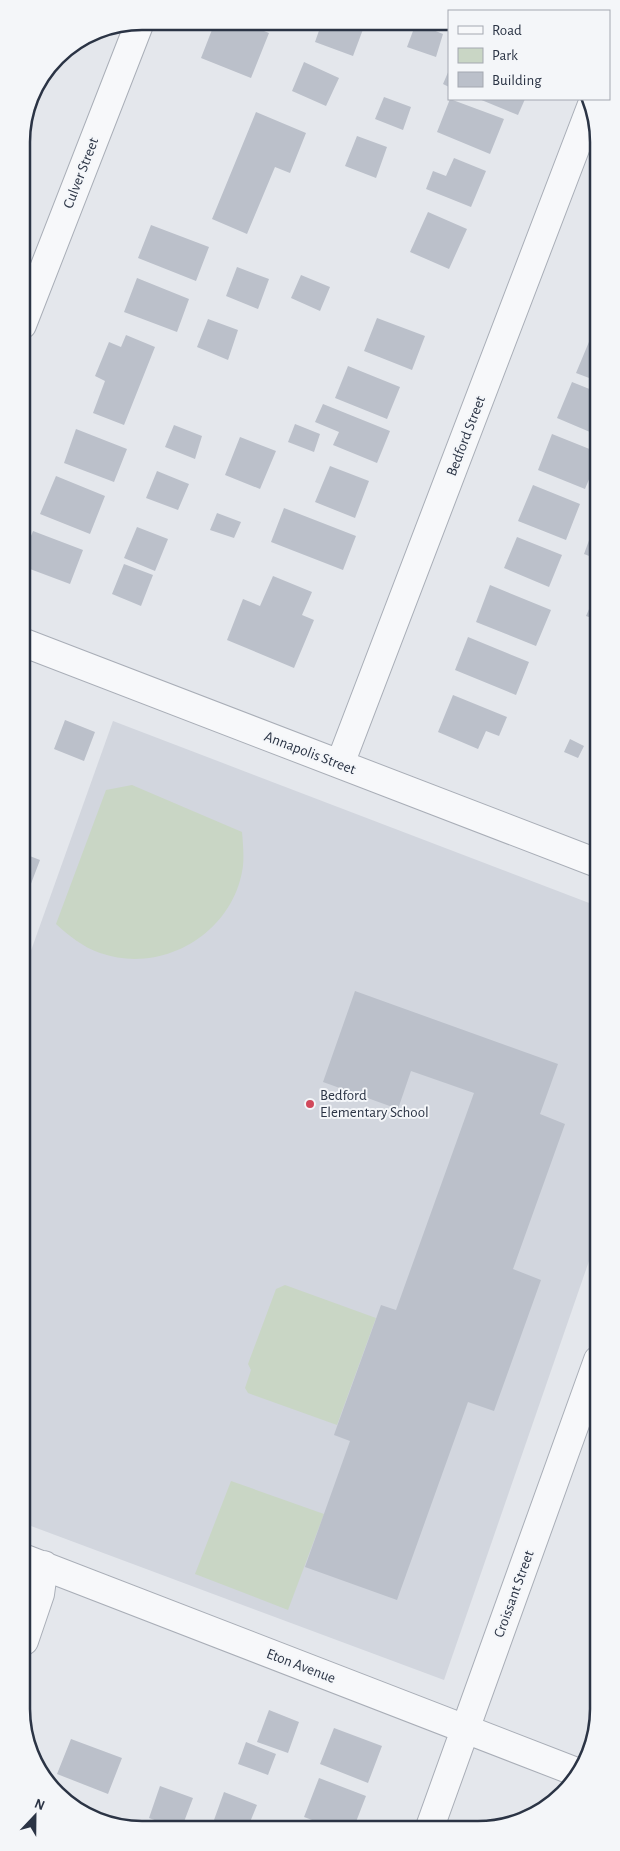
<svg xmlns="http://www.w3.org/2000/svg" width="620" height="1851" viewBox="0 0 620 1851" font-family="'Alegreya Sans',sans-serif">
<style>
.built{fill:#d2d6de}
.green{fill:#c9d6c5}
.building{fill:#bbc0ca}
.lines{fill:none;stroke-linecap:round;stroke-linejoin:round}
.minor-casing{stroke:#a9aeb7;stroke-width:30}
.minor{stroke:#f7f8fa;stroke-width:28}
.poi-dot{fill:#d1495b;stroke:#f4f6f9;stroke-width:2}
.labels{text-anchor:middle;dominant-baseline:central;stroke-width:4;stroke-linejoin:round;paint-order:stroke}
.street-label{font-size:15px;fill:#2b3445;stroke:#f4f6f9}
.poi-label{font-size:15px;fill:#2b3445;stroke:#f4f6f9;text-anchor:start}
.rim{fill:none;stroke:#2b3445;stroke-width:2.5}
</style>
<rect width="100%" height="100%" fill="#e4e7ec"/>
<path class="built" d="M113,721L597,906L598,1235L444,1680L23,1523V973Z"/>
<path class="green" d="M132,785L242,832C243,843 244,855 243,866C234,933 163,975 100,953C83,947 69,936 56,924L106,790Z
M285,1285L376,1318L337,1425L248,1393L245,1388L251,1370L248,1364L276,1289Z
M231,1481L324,1514L288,1610L195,1574Z"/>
<path class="building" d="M215,22H241L269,33L251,78L201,58Z
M322,22L365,24L353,56L315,42Z
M416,23L443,34L436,57L407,47Z
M304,62L339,78L326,106L292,91Z
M449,70V87L443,84Z
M384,97L411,107L403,130L375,119Z
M450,99L504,119L490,154L437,132Z
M479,99H525L518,115Z
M256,112L306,133L290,173L275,167L247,234L212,219Z
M357,136L387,147L376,178L345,166Z
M454,158L486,171L471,207L426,189L433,171L446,176Z
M428,212L467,229L449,269L410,252Z
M151,225L209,247L196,281L138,258Z
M237,267L269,279L258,309L226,296Z
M301,275L330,287L320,311L291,298Z
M137,278L189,299L177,332L124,312Z
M377,318L425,336L412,370L364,351Z
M208,319L238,330L228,360L197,347Z
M126,335L155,347L124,425L93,413L105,381L95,376L109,342L121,347Z
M591,337L597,339V381L576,373Z
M348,366L400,387L387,419L335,398Z
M572,382L597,392V435L557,418Z
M323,404L390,431L377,463L333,445L339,432L315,422Z
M295,424L320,434L314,452L288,442Z
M174,425L202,436L195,459L165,447Z
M76,429L127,449L114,482L64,463Z
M552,434L597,452V460L585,489L538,470Z
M240,437L276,451L260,489L225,475Z
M330,466L369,481L355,518L315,502Z
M157,471L189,484L178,510L146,498Z
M56,476L105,496L90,534L40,514Z
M533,485L580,504L566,540L518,521Z
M284,508L356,536L343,570L271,542Z
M217,513L241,522L234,538L210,530Z
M137,527L168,539L155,571L124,558Z
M33,531L83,550L70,584L22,566V558Z
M591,535L597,537V559L584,554Z
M517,537L562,555L549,587L504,568Z
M124,564L153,575L141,606L112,594Z
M273,576L312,592L302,615L314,620L294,668L227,640L243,599L260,606Z
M490,585L551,610L536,646L476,622Z
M597,591V620L586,616Z
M468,637L529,662L516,695L455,670Z
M453,695L507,717L499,736L486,731L478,749L438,732Z
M65,720L95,732L84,761L54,749Z
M570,739L584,746L578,758L564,752Z
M22,853L40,860L29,889L23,887Z
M355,991L558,1064L540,1114L565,1124L513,1269L541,1280L494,1411L468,1402L397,1600L305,1567L350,1441L334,1435L335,1432L381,1305L396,1310L474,1093L411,1071L398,1109L323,1082Z
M269,1710L299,1722L288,1753L257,1742Z
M334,1728L382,1746L368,1783L320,1764Z
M71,1739L122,1758L108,1794L57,1774Z
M246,1742L276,1754L268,1775L238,1764Z
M319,1778L366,1796L354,1827H331L304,1817Z
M160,1786L193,1798L182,1827H173L149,1818Z
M224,1792L257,1805L248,1827H235L214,1820Z"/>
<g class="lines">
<g class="minor-casing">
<path id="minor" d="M22,325L140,22
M22,642L597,863
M340,764L591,107
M23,1558L579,1773
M24,1641L40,1594L44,1565
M430,1827L598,1360"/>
</g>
<use href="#minor" class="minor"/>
</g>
<circle class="poi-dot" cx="310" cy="1104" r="5"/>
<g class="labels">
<g class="street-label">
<text transform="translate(81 173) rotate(-69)">Culver Street</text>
<text transform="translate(466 436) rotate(-69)">Bedford Street</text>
<text transform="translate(310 753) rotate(21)">Annapolis Street</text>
<text transform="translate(514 1594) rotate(-70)">Croissant Street</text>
<text transform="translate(301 1666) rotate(21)">Eton Avenue</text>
</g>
<g class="poi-label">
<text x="320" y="1095">Bedford<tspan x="320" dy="17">Elementary School</tspan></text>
</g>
</g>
<path d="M0 0H620V1851H0ZM142 30H478A112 112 0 0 1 590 142V1709A112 112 0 0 1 478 1821H142A112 112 0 0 1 30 1709V142A112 112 0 0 1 142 30Z" fill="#f4f6f9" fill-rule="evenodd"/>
<path class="rim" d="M142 30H478A112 112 0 0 1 590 142V1709A112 112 0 0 1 478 1821H142A112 112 0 0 1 30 1709V142A112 112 0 0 1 142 30Z"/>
<rect x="448" y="10" width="162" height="90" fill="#f4f6f9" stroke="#a4a8b1"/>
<rect x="458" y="26" width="25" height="8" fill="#f7f8fa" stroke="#a4a8b1"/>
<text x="492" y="35" font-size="15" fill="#2b3445">Road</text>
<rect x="458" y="48" width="25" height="15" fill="#c9d6c5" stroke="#a4a8b1"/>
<text x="492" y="60" font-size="15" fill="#2b3445">Park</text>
<rect x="458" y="72" width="25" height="15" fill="#bbc0ca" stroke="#a4a8b1"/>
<text x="492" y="85" font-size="15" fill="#2b3445">Building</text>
<g transform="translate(35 1816) rotate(22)" stroke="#f4f6f9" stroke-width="4" paint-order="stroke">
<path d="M0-4L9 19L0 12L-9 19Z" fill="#2b3445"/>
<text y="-8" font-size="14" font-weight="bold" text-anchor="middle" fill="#2b3445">N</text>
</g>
</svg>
